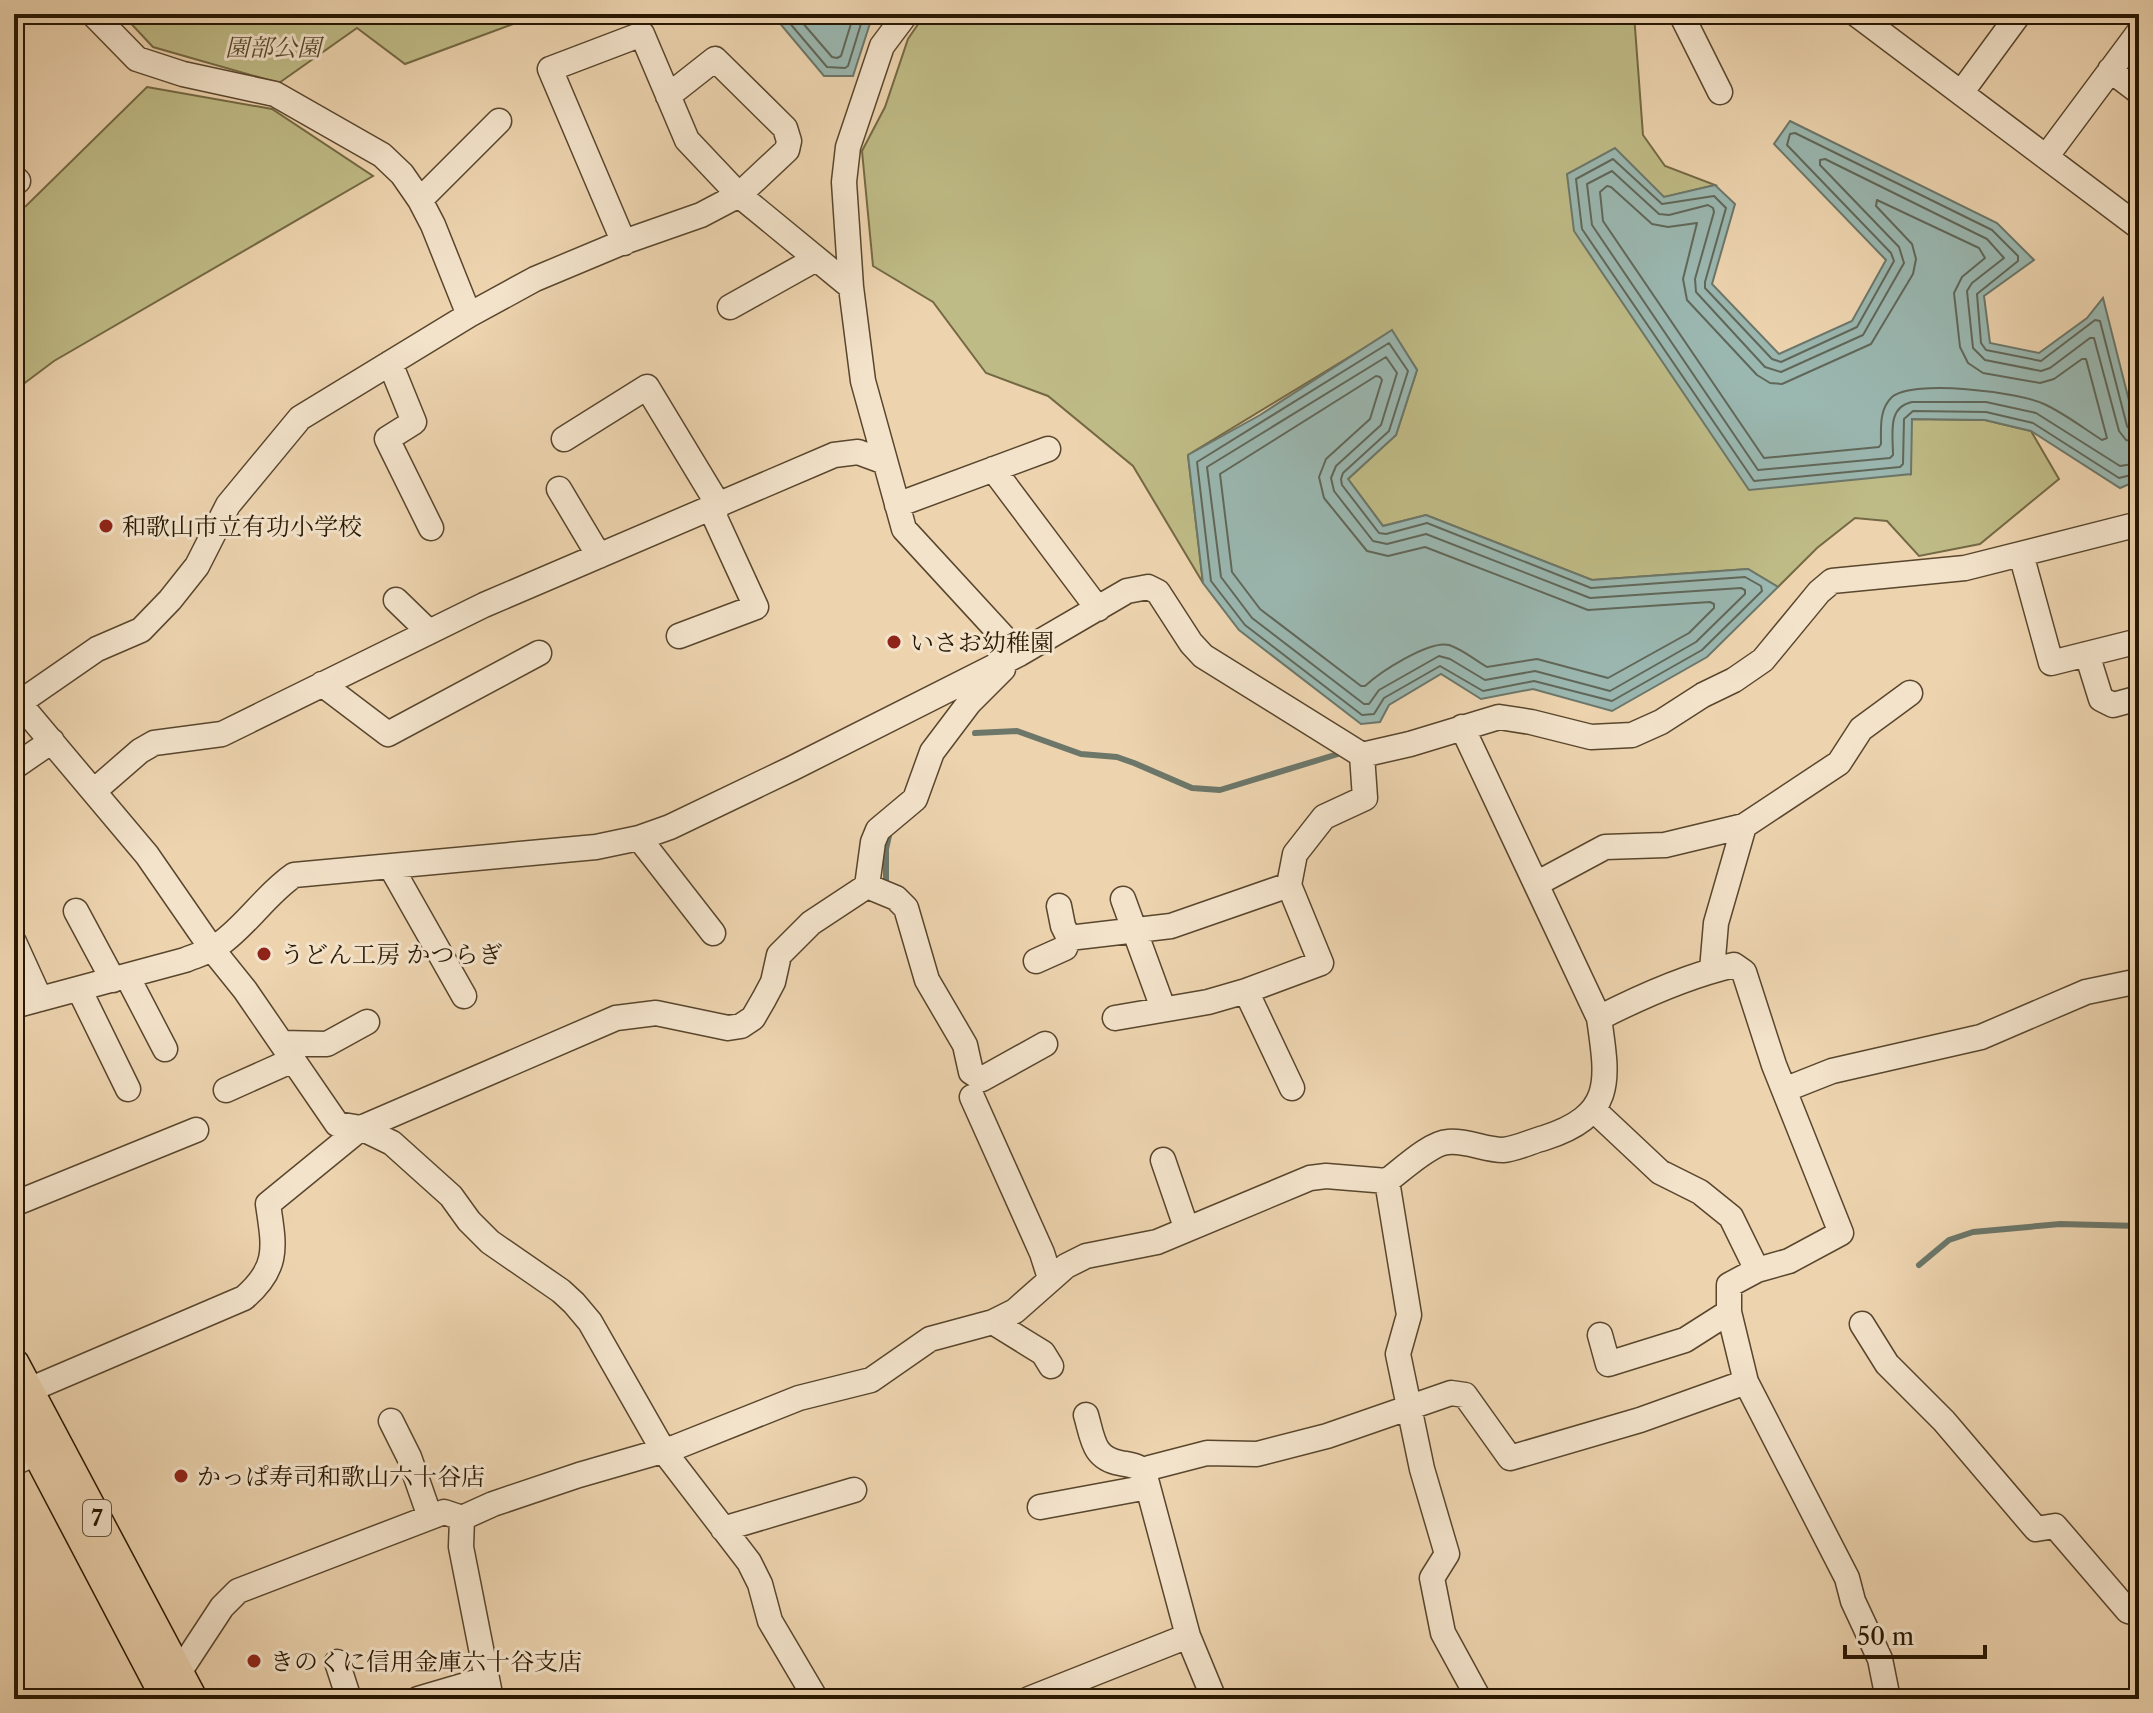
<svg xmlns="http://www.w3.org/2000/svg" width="2153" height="1713" viewBox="0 0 2153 1713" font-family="'Libre Caslon Text','Noto Serif JP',serif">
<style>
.green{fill:#bfbb86;stroke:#746944;stroke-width:2}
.water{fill:#9ab7b0;stroke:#6c776a;stroke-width:2}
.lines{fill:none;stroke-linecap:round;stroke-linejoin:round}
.shore{stroke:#616759;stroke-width:2}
.stream{stroke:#6c776a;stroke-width:6}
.minor-casing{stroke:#59462d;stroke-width:27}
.major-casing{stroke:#281702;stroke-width:33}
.minor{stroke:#f3e3cb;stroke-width:24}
.major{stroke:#edd4af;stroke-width:30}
.poi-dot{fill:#8f2418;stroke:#f3e3cb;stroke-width:3}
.labels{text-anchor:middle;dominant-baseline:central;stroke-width:6;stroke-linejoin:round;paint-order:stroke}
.shield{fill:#f3e3cb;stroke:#65543e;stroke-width:2}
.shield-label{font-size:22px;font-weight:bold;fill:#281702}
.park-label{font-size:24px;font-style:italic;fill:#55482a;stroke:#f3e3cb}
.poi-label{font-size:24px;fill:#281702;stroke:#f3e3cb;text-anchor:start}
</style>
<rect width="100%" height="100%" fill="#edd4af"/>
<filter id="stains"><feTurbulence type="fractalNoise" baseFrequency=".0025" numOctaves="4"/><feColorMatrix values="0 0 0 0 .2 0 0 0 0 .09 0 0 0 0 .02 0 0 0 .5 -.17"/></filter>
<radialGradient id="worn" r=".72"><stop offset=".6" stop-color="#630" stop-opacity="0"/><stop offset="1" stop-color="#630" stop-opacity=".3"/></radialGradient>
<path class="green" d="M122,14H513V24L405,64L357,28L279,83L153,47Z
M925,14H1634L1643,135L1665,166L1715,185L1665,197L1567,174L1910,474L1911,419L1985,420L2031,431L2059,479L1980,544L1919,556L1887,521L1855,518L1817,548L1778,587L1748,569L1592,580L1426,515L1383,526L1348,479L1396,435L1417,370L1392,331L1188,455L1203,583L1133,466L1048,396L986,373L933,302L873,266L862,151L885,107L908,39Z
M147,87L272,109L373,176L54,361L14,391V212L26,206Z"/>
<path class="water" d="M772,14H873L853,76H824Z
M1790,121L1997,223L2034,260L1984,296L1990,343L2039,353L2087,318L2103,298L2139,440V480L2120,488L2031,431L1985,420L1912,419L1911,474L1749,490L1574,231L1567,174L1615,148L1664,197L1715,185L1735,204L1712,284L1779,354L1852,321L1886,260L1774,144Z
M1392,330L1417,370L1396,435L1348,479L1383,526L1426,515L1592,580L1748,569L1778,587L1707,657L1612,711L1533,689L1481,699L1441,674L1389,705L1380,722L1361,724L1239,630L1203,583L1188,455L1260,415Z"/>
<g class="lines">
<path class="shore" d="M782,14L827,67L845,68L848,66L864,14
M795,14L832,57L837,58L841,56L854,14
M1607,186L1611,187L1652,224L1668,227L1697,223L1683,279L1687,300L1757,375L1770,383L1782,384L1871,344L1913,274L1916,259L1912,244L1876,206L1877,200L1979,248L1985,258L1962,277L1954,293L1960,347L1968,363L1983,373L2040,383L2054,379L2082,359H2086L2107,438L2102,440C2083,428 2064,413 2044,404C2019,392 1913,379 1892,397C1879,409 1881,428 1881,444L1879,447L1764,458L1603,221L1600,192Z
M1389,343L1408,371L1389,431L1343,473L1341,479L1342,485L1379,533L1386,534L1427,523L1591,588L1745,577L1761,586L1762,591L1702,650L1612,701L1534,681L1483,691L1440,666L1384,698L1374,714L1362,715L1245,625L1211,581L1197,462Z
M1386,357L1397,373L1381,425L1336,466L1331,478L1334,491L1373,541L1387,544L1426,534L1590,598L1741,588L1745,590V594L1696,642L1610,691L1535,671L1485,680L1450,659L1439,656L1379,690L1369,704H1364L1252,618L1221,577L1207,467Z
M1376,376L1380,377L1382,380L1370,419L1326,459L1319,477L1324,498L1367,551L1388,556L1425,547L1588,610L1710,602L1714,604V608L1689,633L1608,678L1537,659L1487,667C1475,660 1462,649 1449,645C1429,640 1380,672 1365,686H1361L1260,609L1232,572L1220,474Z
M2139,433L2132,432L2127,426L2100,321L2095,320L2041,361L1986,350L1981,343L1977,294L2018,261V256L1992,230L1795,133L1790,134L1787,145L1891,253L1894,261L1857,327L1781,362L1772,359L1705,288V282L1726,208L1714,196L1662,204L1613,159L1576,179L1582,229L1754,481L1900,467L1903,464L1904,419L1913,411L1986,412L2033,423L2119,478L2139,473
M2139,443L2126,440L2119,431L2094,338H2090L2050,368L2041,371L1985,360L1973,348L1967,291L1972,283L2004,258L1987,239L1825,159L1820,160V165L1899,247L1904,263L1863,335L1781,372L1765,367L1696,292L1695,279L1714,212L1713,208L1708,205L1669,215L1659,214L1612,171L1587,184L1592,225L1758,470L1890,458L1893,455C1893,434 1887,407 1912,402H1986L2036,413L2120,466L2139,463"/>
<path class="stream" d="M975,733L1017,731L1081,754L1117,757L1134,763L1192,788L1220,790L1338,754
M886,880V849L890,831
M1919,1265L1949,1240L1973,1232L2060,1224L2139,1226"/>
<g class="minor-casing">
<path id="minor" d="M93,14L137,59L183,74L275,94L382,155L402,174L420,200L433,225L469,315
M906,14L882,46L848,147L844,182L851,287L863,381L904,529L1019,654
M1681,14L1720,92
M1856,14L2139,227
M2110,70L2139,92
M1961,93L2019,14
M2046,157L2139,32
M14,177L18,181
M420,200L499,121
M624,243L550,69L642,34L687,140L739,195L787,150L789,141L785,128L715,59L668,96
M730,307L816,259
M390,363L414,422L387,439L431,528
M564,439L647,387L719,506
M993,469L1098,609
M559,489L599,556
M897,505L1048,449
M2021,554L2051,663L2139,641
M396,600L429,632
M679,636L756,607L711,509
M2087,654L2101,699L2113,705L2139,698
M322,684L388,734L539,653
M14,697L147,855L212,949L245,990L337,1124L361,1128L392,1143L451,1196L469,1221L490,1242L561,1291L574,1303L590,1322L663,1450L749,1562L760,1584L770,1621L816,1699
M19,703L97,649L141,630L170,600L197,566L228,505L300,418L469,315L535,279L621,243L701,215L739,195L851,287
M14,767L52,741
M94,791L140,751L154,743L222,734L484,605L834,455L858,452L885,462
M639,838L713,933
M391,867L464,996
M1536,884L1605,847L1665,845L1744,826L1839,763L1861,729L1910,693
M867,886L896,898L906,908L927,980L965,1045L971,1072L982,1079L1045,1044
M1123,899L1160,1000
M76,911L113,980
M1069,938L1171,926L1289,885
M14,942L40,999
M1036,961L1065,948L1069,938L1063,926L1059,906
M1712,970L1716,923L1744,826
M127,976L165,1049
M79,989L128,1089
M1246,991L1292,1088
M14,1006L185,960C197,955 210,952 220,944C248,924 266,894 294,875L596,847L639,838L670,827L793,768L1019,654L1127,591L1148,587L1158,592L1191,643L1203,656L1362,755L1410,744L1499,717L1531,722L1591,737L1632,735L1661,722L1703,695L1734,680L1763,660L1819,592L1832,581L1965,568L2139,524
M1115,1018L1208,1002L1246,991L1321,963L1289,885L1295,854L1324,817L1365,798L1362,755
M1599,1018C1642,996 1687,976 1734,965L1744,972L1774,1065L1841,1233L1789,1261L1757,1270L1729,1285V1312L1746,1382L1847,1578L1853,1601L1880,1659L1888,1699
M282,1043L327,1044L367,1022
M226,1090L293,1060
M1784,1090L1832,1071L1981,1037L2086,992L2139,981
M972,1097L1042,1253L1050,1278
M1595,1111L1660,1172L1700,1192L1731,1217L1757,1270
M1163,1160L1186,1227
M1387,1181L1409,1315L1398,1354L1422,1469L1447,1554L1432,1578L1443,1633L1479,1699
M14,1204L196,1130
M993,1322L1043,1353L1051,1366
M1862,1324L1887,1364L1944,1421L2036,1529L2055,1526L2128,1611L2139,1614
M1600,1335L1608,1364L1685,1340L1729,1312
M29,1390L244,1298C280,1267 274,1246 268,1204L361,1128L616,1018L656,1013L728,1028L741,1026L753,1018L764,999L773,982L779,955L811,923L867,886L873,842L878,830L915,799L932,752L969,703L1003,669
M1086,1415C1093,1439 1093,1458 1120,1463C1130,1465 1137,1465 1144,1472L1188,1636L1214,1699
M391,1421L409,1457L430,1517
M14,1463L52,1446
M1144,1472L1149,1468L1207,1453L1257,1454L1327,1436L1451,1393L1465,1395L1510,1458L1640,1420L1746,1382
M1040,1507L1148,1487
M462,1518L461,1547L491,1699
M723,1529L854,1490
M337,1662L349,1699
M178,1674L222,1607L238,1591L444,1512L462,1518L493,1504L579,1475L676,1447L799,1398L871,1380L930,1339L993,1322L1015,1311L1066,1266L1086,1256L1157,1242L1310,1178L1326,1176L1387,1181C1402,1170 1430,1143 1448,1142C1466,1140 1485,1150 1503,1150C1516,1149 1532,1141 1544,1138C1615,1115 1608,1081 1599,1018L1462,727
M418,1699L486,1679
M1029,1699L1188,1636"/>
</g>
<g class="major-casing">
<path id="major" d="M14,1364L192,1699
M14,1408L167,1699"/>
</g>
<use href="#minor" class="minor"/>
<use href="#major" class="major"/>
</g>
<g class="poi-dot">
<circle cx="106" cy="526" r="8"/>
<circle cx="894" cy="642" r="8"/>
<circle cx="264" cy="954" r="8"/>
<circle cx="181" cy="1476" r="8"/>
<circle cx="254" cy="1661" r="8"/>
</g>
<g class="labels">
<rect class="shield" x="83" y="1500" width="28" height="36" rx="6"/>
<g class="shield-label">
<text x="97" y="1518">7</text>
</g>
<g class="park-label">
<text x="273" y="47">園部公園</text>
</g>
<g class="poi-label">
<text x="122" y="526">和歌山市立有功小学校</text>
<text x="910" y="642">いさお幼稚園</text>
<text x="280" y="954">うどん工房 かつらぎ</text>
<text x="197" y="1476">かっぱ寿司和歌山六十谷店</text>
<text x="270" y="1661">きのくに信用金庫六十谷支店</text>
</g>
</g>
<rect width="2153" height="1713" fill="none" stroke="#edd4af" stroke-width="48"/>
<rect x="16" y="16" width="2121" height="1681" fill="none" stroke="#281702" stroke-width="4"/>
<rect x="24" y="24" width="2105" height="1665" fill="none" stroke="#281702" stroke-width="2"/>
<path d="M1845 1645v12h140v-12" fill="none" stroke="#281702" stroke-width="4"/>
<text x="1857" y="1645" font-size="24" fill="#281702" stroke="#f3e3cb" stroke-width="6" paint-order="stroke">50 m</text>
<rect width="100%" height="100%" filter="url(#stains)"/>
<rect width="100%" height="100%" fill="url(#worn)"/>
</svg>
